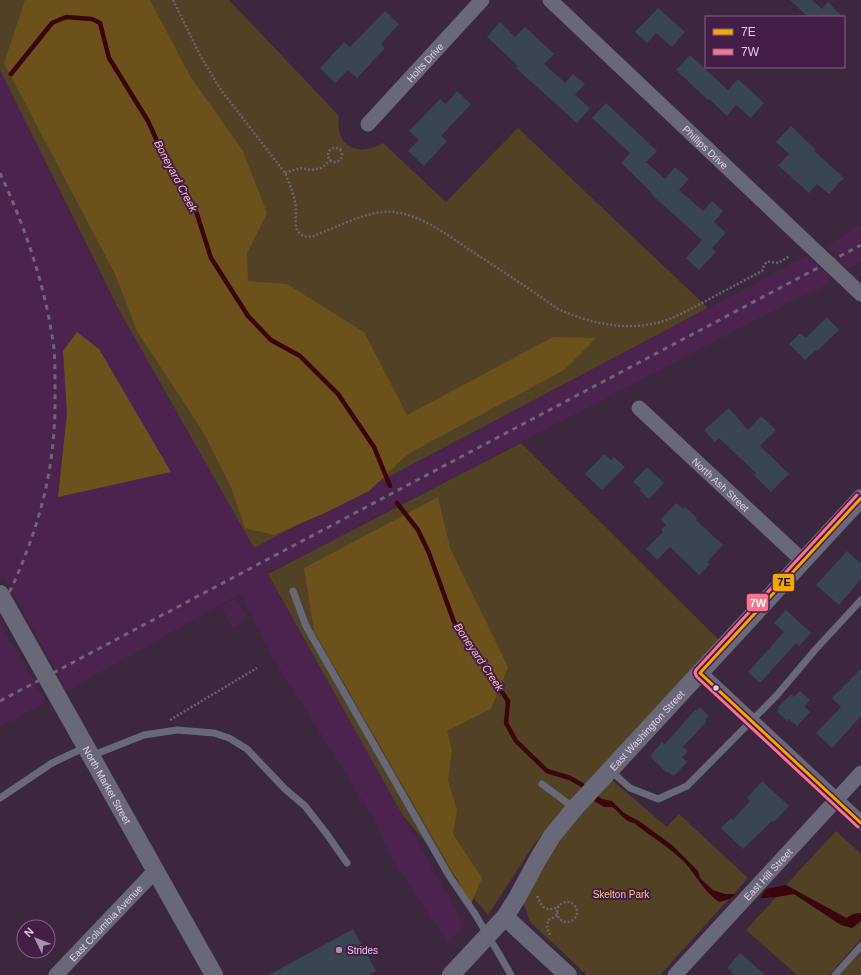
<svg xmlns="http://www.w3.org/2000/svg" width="861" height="975" viewBox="0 0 861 975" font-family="Helvetica,sans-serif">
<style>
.built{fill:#4c234f}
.green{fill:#524125}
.forest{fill:#6c511c}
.water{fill:#3b060b}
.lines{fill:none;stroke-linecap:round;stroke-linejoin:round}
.stream{stroke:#3b060b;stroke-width:4.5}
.building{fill:#3a4552}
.path{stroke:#6a6273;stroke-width:2.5;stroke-dasharray:2 2;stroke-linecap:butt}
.service{stroke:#696878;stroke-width:7}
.minor{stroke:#696878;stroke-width:15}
.tertiary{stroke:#696878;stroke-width:18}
.rail{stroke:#6f6375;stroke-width:3;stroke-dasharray:5 5;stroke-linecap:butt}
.service-bridge{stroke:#696878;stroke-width:7}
.bus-1-casing{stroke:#441e47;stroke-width:6}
.bus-2-casing{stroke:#441e47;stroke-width:6}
.bus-1{stroke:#f7a600;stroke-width:3}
.bus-2{stroke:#fc738d;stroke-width:3}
.bus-dot{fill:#e3cbe4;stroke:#441e47;stroke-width:1.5}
.poi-dot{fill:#a992aa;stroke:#441e47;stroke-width:1.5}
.labels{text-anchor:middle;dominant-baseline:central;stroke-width:4;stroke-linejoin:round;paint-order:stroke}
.street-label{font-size:10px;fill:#e3cbe4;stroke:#441e47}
.park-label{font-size:10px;fill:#f5cb74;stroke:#441e47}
.poi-label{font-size:10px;fill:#e3cbe4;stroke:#441e47;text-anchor:start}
.water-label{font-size:11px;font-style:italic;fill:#fbbfba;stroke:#441e47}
.line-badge{stroke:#441e47;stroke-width:1.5}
.badge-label{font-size:11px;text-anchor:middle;font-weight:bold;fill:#fff}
.pale-badge-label{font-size:11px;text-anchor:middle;font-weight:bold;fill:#111}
</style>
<rect width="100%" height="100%" fill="#3c273e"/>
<path class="built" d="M0,70L120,312L254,548L807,256L831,278L818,291L800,297L268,574L464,925L448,944L393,861L376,822L272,656L241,593L67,691L3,575L0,580Z
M861,224V261L849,269L828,247Z
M236,598L248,619L233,628L221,607Z
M0,623L46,702L0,727Z"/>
<path class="green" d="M0,0H229L339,116C334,146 359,158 383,143L446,202L518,128L708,308L254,548L120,312L0,70Z
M521,443L720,641L572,799L535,843L488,915L403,816L268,574Z
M612,780L667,827L679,814L748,878L660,975H587L530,922L524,905L536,875L560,837Z
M836,831L861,854V913L853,914L847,918L786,885Z
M794,894L841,925L852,928L861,921V939L829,975H797L746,930L776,897Z
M861,952V975H840Z"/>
<path class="forest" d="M25,0H150L190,76L243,151L267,213L247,253L248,281L287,284L364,332L407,415L553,337L596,338L564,370L408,454L369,491L327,512L274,535L245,528L231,487L202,430L137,331L115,274L4,63Z
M77,332L99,349L171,472L58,497L67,413L63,351Z
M438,497L450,548L508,667L491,709L447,731L452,750L448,780L457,810L453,834L482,878L471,904L314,631L304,568Z"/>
<path class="water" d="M598,796L602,799L612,801L624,813L639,821L672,845L698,871L700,878L713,890L725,894H735L730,899L719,902C703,891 697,876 685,863C670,847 651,837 634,823C624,822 620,812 612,807H604L594,801Z
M786,885L846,918L853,914L861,913V921L852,928L841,925L794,894L776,897L760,898L766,889Z"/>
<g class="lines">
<path class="stream" d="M11,74L52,23L66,17L92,19L100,23L109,58L148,121L167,163L195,208L211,258L248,316L271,340L300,356L338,394L374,447L390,486
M397,503L418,530L429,553L454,622L508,701L506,723L516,741L547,771L570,778L582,785"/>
</g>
<path class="building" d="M790,0H812L822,9L828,2L843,17H808Z
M658,8L685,32L672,47L656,33L647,43L635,32Z
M385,11L399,24L381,44L385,48L357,78L348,70L335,83L320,68L344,42L350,47Z
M500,22L515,37L525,27L554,54L544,64L565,83L573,74L585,84L575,95L590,108L577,123L516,68L518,66L487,37Z
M690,55L728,90L738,79L764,103L751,118L736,105L727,116L709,99L708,100L676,70Z
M457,91L471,104L441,136L447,141L424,166L408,151L419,140L409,131L440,99L446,104Z
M606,103L657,151L646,162L665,179L675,167L689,179L679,190L703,211L712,201L723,211L714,222L726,233L712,248L716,252L699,270L686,258L702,240L651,194L652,193L621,163L630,153L592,118Z
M791,126L816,150L814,151L844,178L829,194L817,184L809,193L778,165L789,154L776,142Z
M827,317L839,330L817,351L816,350L805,360L789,344L800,333L806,338Z
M729,408L748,430L761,416L776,430L760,446L789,474L771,492L754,475L756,473L719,438L715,442L704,430Z
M604,454L611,460L614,457L625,467L602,490L585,474Z
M647,467L664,483L649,499L640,491L641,489L633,482Z
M676,503L683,509L685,507L697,518L696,520L723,545L707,562L710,564L699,575L670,547L657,560L646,549L663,532L661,530L666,525L661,519Z
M847,551L861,564V579L839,605L816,585Z
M786,610L811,633L799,646L796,643L760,683L748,672L784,632L774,623Z
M861,669V716L832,748L816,733L841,707L832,698Z
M800,691L810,700L804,706L810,712L797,726L789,719L787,721L777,711L779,709L778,707L791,694L794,697Z
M700,707L709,716L705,720L707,721L683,747L688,751L682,757L687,762L674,776L668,772L667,773L650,756L662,742L664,745L696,709L697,711Z
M762,781L789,806L774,822L772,821L743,849L721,828L731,818L733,820L750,801L747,798Z
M353,929L376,971L368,975H269Z
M740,953L765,975H735L727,968Z"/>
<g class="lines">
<path class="path" d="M173,0L201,57L221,90L285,173C290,185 295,197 296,209C296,216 294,228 299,233C303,237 309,237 314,236C337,227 370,209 395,212C424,216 453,239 476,254C504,272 531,290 558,309C591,324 629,332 664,321C679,316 692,308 706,301C724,291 743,281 762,271C766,260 766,261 778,263L790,256
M328 155a7 7 0 1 1 14 0a7 7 0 1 1-14 0Z
M340,150L343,147
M285,173L300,168L312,170L321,168L331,160
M170,720L257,668
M537,896C542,908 547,913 559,906
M557 912a10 10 0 1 1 20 0a10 10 0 1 1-20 0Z
M550,935L547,927L548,920L558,915"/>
<path class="service" d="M293,591L306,626L448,874L475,914
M91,756L144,735L177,730L214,733L229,738L247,749L285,789L305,806L326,833L347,863
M611,771L630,788L658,799L687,786L777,695L815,650L861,600
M542,784L574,808
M0,798L52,763L86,747
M499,954L511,975
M835,975L861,946"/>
<g class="minor">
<path id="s1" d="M550,0L861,294"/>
<path id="s2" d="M368,124L482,0"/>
<path id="s3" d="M639,408L803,561"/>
<path d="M700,673L861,823"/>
<path id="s4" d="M56,975L155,871"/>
<path id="s5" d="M675,975L861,773"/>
</g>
<g class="tertiary">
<path id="s6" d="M0,594L214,975"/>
<path d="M505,917L568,975"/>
<path id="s7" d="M451,975L505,917L517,898L538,859L552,836L575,808L861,498"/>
</g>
<path class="rail" d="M0,173C26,229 46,288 54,349C55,361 55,373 55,385C56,441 50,484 32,537C23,561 14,587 0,608
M0,701L861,245"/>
<path class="service-bridge" d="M475,914L499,954"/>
<g class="bus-1-casing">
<path id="bus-1" d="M861,498L700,673L861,823"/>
</g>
<g class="bus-2-casing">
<path id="bus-2" d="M857,495L696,670L695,673L697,677L858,827"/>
</g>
<use href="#bus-1" class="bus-1"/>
<use href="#bus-2" class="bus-2"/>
</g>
<circle class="bus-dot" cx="716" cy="688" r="3.5"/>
<circle class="poi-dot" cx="339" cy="950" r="4"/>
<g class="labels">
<g class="street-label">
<text stroke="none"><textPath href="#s2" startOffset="84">Holts Drive</textPath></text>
<text stroke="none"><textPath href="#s1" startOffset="214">Phillips Drive</textPath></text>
<text stroke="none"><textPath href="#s3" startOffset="112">North Ash Street</textPath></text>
<text stroke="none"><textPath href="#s7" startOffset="315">East Washington Street</textPath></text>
<text stroke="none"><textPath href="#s6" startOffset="219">North Market Street</textPath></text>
<text stroke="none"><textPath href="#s5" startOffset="137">East Hill Street</textPath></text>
<text stroke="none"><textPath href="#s4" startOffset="72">East Columbia Avenue</textPath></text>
</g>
<g class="park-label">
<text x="621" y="894">Skelton Park</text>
</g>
<g class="poi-label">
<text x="347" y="950">Strides</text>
</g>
<g class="water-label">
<text transform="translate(176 176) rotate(62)">Boneyard Creek</text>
<text transform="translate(479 657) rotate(56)">Boneyard Creek</text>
</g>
</g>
<g class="line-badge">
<rect x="772" y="573" width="23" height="19" rx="4" fill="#f7a600"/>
<rect x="746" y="593" width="23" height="19" rx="4" fill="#fc738d"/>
</g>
<g class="badge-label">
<text x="758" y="607">7W</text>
</g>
<g class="pale-badge-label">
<text x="784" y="586">7E</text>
</g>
<rect x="705" y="16" width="140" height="52" fill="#441e47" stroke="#846386"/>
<rect x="713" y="29" width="20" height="6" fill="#f7a600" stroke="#846386"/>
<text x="741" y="36" font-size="12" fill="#e3cbe4">7E</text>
<rect x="713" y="49" width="20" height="6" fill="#fc738d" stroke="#846386"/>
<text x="741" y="56" font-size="12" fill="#e3cbe4">7W</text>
<g transform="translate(36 939) rotate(313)"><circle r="19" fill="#441e47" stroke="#846386"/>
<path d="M0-3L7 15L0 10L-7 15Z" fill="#a992aa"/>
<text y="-6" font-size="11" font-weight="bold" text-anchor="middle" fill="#e3cbe4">N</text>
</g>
</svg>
